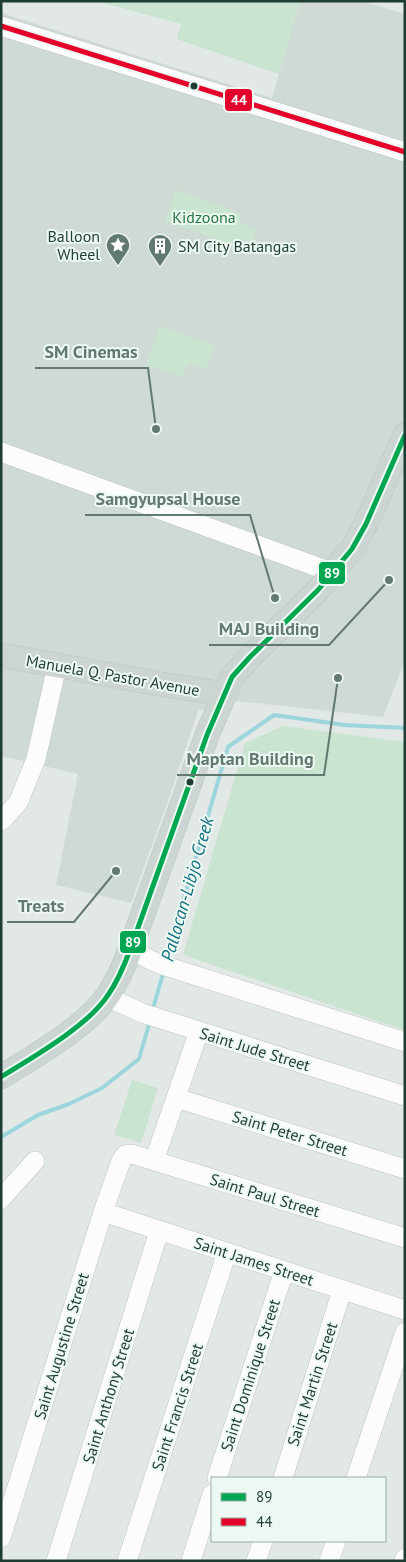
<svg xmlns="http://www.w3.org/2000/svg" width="406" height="1562" viewBox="0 0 406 1562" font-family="'PT Sans',sans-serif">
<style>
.built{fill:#cfdad5}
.green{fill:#c9e4d0}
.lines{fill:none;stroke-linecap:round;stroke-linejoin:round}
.stream{stroke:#9cd5dc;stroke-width:4}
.minor-casing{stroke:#bec5c2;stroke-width:20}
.major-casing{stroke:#bbc5c1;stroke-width:25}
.minor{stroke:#fbfcfb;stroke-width:19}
.major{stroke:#ccd5d2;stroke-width:24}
.bus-1-casing{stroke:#eef8f3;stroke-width:9}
.bus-2-casing{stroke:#eef8f3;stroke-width:9}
.bus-1{stroke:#00a651;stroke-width:5}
.bus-2{stroke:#e4002b;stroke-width:5}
.bus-dot{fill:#1d3d33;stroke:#eef8f3;stroke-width:2}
.labels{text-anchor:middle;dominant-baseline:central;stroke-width:4;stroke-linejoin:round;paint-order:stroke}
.park-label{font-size:16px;fill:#237841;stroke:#eef8f3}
.poi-label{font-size:16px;fill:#1d3d33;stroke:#eef8f3;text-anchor:end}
.street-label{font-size:16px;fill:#1d3d33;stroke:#eef8f3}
.water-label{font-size:18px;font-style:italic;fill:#11707f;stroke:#eef8f3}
.leader{fill:none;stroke:#627971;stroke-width:2}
.callout-dot{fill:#627971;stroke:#eef8f3;stroke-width:2}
.callout-label{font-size:18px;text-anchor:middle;font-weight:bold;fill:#627971;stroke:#eef8f3;stroke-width:4;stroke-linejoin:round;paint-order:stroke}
.line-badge{stroke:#eef8f3;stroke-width:2}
.badge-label{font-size:14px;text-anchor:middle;font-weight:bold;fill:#fff}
</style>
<rect width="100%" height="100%" fill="#e2e8e5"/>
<path class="built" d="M300,1H362L405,14V660L383,717L237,701L198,711L169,798L131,903L56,885L78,774L1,756V13L272,98Z"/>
<path class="green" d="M96,1H300L279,74L177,39L181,24Z
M176,190L242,214L239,223L257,230L249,251L165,221Z
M160,326L215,346L206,369L188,363L183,377L146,364Z
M283,726L405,742V1030L183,955L245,743Z
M132,1080L158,1088L141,1143L114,1135Z"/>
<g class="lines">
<path class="stream" d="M166,961L228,747L274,715L345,725L405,728
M152,1012L164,970
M1,1137L38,1115L69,1104L102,1088L139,1059L150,1021"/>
<g class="minor-casing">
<path id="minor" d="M1,26L405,152
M1,452L334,573
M1,821L18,803L36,759L57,666
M130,950L159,964L405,1042
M107,997L142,1013L405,1096
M176,1098L405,1169
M154,1161L199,1031
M1,1199L35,1161
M103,1212L405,1310
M217,1478L284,1271
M283,1478L342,1290
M356,1478L405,1332
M1,1538L103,1212L121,1161L125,1155L132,1154L405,1238
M56,1561L159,1231
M127,1561L227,1252
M191,1561L212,1494
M256,1561L263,1541
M329,1561L336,1541
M404,1561L405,1558"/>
</g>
<g class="major-casing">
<path id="major" d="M1,655L154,683L224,694
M1,1077C33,1057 88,1026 108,995C118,981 124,966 130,950L207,735L232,677L249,658L318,590L352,549L366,524L405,435"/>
</g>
<use href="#minor" class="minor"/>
<use href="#major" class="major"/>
<g class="bus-1-casing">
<path id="bus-1" d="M1,1077C33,1057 88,1026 108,995C118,981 124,966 130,950L207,735L232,677L249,658L318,590L352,549L366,524L405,435"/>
</g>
<g class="bus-2-casing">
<path id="bus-2" d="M1,26L405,152"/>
</g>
<use href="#bus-1" class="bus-1"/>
<use href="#bus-2" class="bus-2"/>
</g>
<defs>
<g id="sight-pin" transform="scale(1.25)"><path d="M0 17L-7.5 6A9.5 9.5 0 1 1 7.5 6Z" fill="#627971" stroke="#eef8f3"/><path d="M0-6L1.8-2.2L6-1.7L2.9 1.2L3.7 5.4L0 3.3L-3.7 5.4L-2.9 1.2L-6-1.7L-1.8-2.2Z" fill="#fff"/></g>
<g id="building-pin" transform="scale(1.25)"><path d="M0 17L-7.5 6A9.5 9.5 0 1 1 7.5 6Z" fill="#627971" stroke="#eef8f3"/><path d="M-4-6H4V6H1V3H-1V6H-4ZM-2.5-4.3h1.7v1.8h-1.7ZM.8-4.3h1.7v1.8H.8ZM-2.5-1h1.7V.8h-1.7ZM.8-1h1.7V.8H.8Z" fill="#fff"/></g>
</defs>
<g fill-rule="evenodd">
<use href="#sight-pin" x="118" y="245"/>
<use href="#building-pin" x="160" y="246"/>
</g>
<g class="bus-dot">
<circle cx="194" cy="86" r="4.5"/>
<circle cx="190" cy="782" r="4.5"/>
</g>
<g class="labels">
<g class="park-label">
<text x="204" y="217">Kidzoona</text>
</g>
<g class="poi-label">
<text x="100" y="236">Balloon<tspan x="100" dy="18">Wheel</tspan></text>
<text x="178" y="246" text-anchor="start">SM City Batangas</text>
</g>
<g class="street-label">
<text transform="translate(113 675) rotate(10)">Manuela Q. Pastor Avenue</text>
<text transform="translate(255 1049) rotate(17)">Saint Jude Street</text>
<text transform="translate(290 1133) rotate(17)">Saint Peter Street</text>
<text transform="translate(265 1195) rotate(17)">Saint Paul Street</text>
<text transform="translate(254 1261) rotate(18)">Saint James Street</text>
<text transform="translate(61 1346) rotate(-73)">Saint Augustine Street</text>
<text transform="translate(250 1375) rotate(-72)">Saint Dominique Street</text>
<text transform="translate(312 1384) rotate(-72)">Saint Martin Street</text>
<text transform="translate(108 1396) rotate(-73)">Saint Anthony Street</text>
<text transform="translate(177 1407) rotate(-72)">Saint Francis Street</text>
</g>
<g class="water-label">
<text transform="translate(187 889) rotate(-74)">Pallocan-Libjo Creek</text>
</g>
</g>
<path class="leader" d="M156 429L148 368H35M275 598L250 515H85M389 580L329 645H209M338 678L324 775H177M116 871L74 922H7"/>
<g class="callout-dot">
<circle cx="156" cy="429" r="5"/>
<circle cx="275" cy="598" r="5"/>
<circle cx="389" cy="580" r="5"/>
<circle cx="338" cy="678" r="5"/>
<circle cx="116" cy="871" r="5"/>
</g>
<g class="callout-label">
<text x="91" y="358">SM Cinemas</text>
<text x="168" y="505">Samgyupsal House</text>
<text x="269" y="635">MAJ Building</text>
<text x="250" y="765">Maptan Building</text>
<text x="41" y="912">Treats</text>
</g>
<g class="line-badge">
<rect x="224" y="88" width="29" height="24" rx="5" fill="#e4002b"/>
<rect x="318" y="561" width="28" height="24" rx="5" fill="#00a651"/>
<rect x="119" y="930" width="28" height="24" rx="5" fill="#00a651"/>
</g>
<g class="badge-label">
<text x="239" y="105">44</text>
<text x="332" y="578">89</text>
<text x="133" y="947">89</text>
</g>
<rect width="406" height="1562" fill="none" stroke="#1d3d33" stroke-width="5"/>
<rect x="211" y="1477" width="175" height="65" fill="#eef8f3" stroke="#9aada6"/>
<rect x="221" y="1493" width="25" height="8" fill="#00a651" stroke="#9aada6"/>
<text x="256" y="1502" font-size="15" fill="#1d3d33">89</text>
<rect x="221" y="1518" width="25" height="8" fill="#e4002b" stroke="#9aada6"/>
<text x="256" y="1527" font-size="15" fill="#1d3d33">44</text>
</svg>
